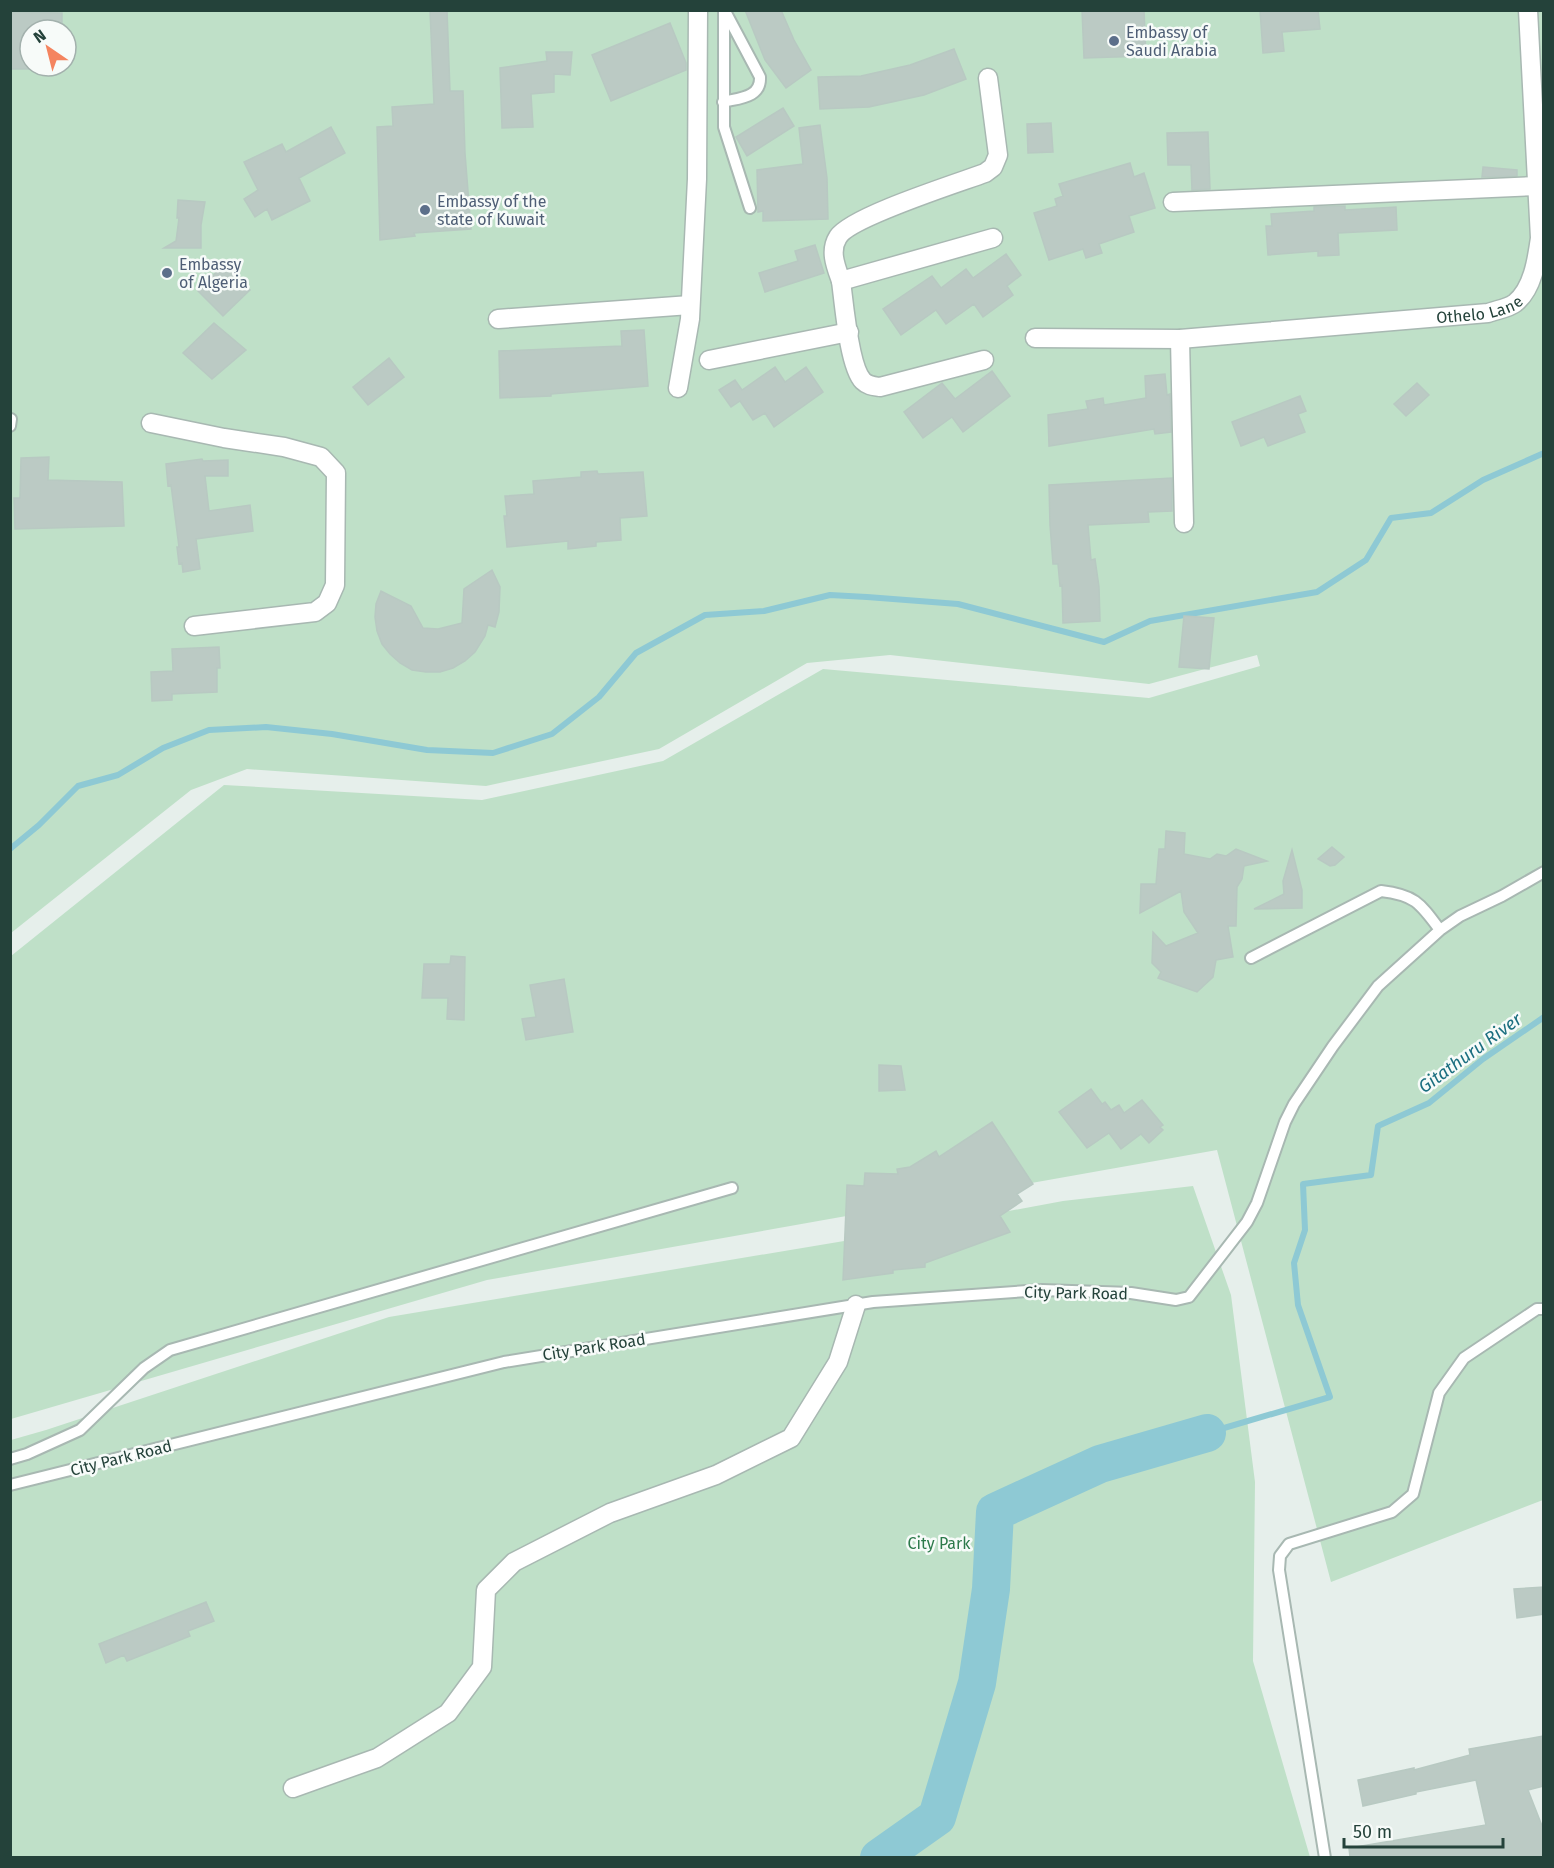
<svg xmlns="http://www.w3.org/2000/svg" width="1554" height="1868" viewBox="0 0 1554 1868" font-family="'Fira Sans',sans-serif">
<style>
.green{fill:#bfe0c8;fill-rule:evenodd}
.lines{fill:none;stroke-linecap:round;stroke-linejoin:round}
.stream{stroke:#8ec9d4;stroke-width:6}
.river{stroke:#8ec9d4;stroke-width:38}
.building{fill:#bbcac4;stroke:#b8c9c2;stroke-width:1.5}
.lane-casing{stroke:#a8b8b2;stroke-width:14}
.street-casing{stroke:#a8b8b2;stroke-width:21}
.lane{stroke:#fff;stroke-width:10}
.street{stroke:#fff;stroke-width:18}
.service-dot{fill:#5c6f8a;stroke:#f7fbf9;stroke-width:2}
.labels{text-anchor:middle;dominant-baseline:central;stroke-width:5;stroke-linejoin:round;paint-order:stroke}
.service-label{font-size:16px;fill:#4e5e75;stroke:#f7fbf9;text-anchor:start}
.street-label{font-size:16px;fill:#24423a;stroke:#f7fbf9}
.park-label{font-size:16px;fill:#2d7a4b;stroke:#f7fbf9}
.water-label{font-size:18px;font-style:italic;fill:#1c6f80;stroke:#f7fbf9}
</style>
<rect width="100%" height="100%" fill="#e6efeb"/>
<path class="green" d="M11,11H1543V1500L1331,1582L1217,1150L487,1280L11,1419V956L224,785L482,800L663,761L823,669L1149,698L1260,666L1257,655L1149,684L890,655L807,663L659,749L486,786L247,769L191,790L11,933ZM30,30H66V66H30Z
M1193,1186L1231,1295L1255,1482L1253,1661L1310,1857L11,1858V1440L46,1430L389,1317L862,1238L1063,1201Z"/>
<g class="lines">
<path class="stream" d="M10,849L39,825L78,786L118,775L163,748L209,730L266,727L332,734L427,750L493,753L552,734L599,697L636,653L705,615L764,611L830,595L867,597L958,604L1104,642L1150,621L1317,592L1366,560L1391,518L1431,513L1483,480L1544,453
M1207,1433L1330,1397L1298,1305L1294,1263L1305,1230L1303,1184L1371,1175L1378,1126L1429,1103L1483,1059L1544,1017"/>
<path class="river" d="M879,1858L937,1817L977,1683L991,1589L995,1512L1100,1464L1207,1433"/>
</g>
<path class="building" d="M430,10H447L450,91H463L465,153L471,229L414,233L415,236L380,240L377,127L393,126L392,107L434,104Z
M745,10H781L794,40L811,70L786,88L765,60Z
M1082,10H1144L1146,56L1084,58Z
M1260,10H1318L1320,29L1282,32L1284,51L1263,53Z
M10,12L62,13V30H30V69H10Z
M670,23L686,63V70L611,101L592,55Z
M954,49L966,79L924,95L869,107L820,109L818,77L861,76L910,65Z
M546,52H572L570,75L554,74V92L531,94L533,127L502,128L500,68L547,61Z
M783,108L794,126L747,156L736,137Z
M1051,123L1053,152L1028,153L1027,124Z
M820,125L827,178L828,219L763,221V211L758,212L757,170L803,164L799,128Z
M331,127L345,153L299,178L310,201L272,220L267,209L255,217L244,199L258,190L244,162L282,144L286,152Z
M1208,132L1210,189L1192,190L1191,165H1168L1167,133Z
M1130,163L1134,177L1144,173L1155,208L1129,216L1134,232L1099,244L1102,253L1086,258L1083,249L1049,260L1034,213L1057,206L1055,199L1063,196L1059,184Z
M1483,167L1517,170V176L1482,177Z
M178,200L205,202L201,225V248H164L176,241L179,218H177Z
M1345,206V210L1396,207L1397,230L1338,233L1339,255L1318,256V251L1268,255L1266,226H1272L1271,214L1314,211V207Z
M815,245L824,273L765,292L759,273L798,261L795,251Z
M1006,254L1021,275L1007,286L1013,295L983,317L974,304L946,324L936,310L901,335L883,309L932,276L941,288L966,269L973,278Z
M225,263L250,290L223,316L198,291Z
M214,323L246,350L212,379L183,353Z
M644,330L648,386L551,394V396L500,398L499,351L622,346L621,331Z
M389,358L404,377L368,405L353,387Z
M775,367L785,382L806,367L823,392L774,427L765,413L753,420L740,401L731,407L719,390L735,380L742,390Z
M992,371L1010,396L963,432L952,417L923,438L904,412L942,383L955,399Z
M1165,374L1167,395L1170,394L1171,432L1155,434L1154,429L1049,446L1048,415L1088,409L1086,401L1103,398L1104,405L1146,398L1145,376Z
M1417,383L1429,395L1406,416L1394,404Z
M1300,396L1306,411L1298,414L1305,432L1268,446L1264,437L1241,446L1232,422Z
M49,457L48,480L122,482L124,526L15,529L14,498H20L21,458Z
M202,459L203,461L228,460V476H205L209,511L250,505L253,531L196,539L200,569L183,572L182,563L179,564L177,547H179L171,485L168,486L166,464Z
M597,471L598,474L643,472L647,516L620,518L621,540L596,542V546L568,549V541L507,547L504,516H507L505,496L534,494L533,481L581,477V472Z
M1172,478V511L1148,512L1149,522L1088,525L1091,560L1095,559L1099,587L1100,621L1063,623L1062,585L1060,586L1058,564H1053L1050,525L1049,485Z
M492,570L500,587L499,612L495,627L488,625L485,636L475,652L465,661L453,668L440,672H426L412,670L400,663L390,654L382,644L377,631L375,617L376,604L381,591L411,606L423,628L438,629L462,623L464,589Z
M1184,616L1214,618L1209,669L1179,667Z
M219,647L220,668H217V692L172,694V700L152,701L151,672L173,671L172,649Z
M1166,831L1185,833L1184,854L1210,859L1217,854L1226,856L1236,849L1267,861L1244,866L1242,879L1237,887L1236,926H1228L1233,957L1216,960L1213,977L1197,992L1158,978L1161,972L1152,963L1153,932L1166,946L1198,933L1184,912L1181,891L1140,913L1141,884H1156L1159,849H1165Z
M1332,847L1344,857L1335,865L1330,866L1318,859Z
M1292,850L1302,890V908L1254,909L1284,894L1283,881Z
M451,956L465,957L464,1020L447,1019L448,998H422L424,964H450Z
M564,979L573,1032L526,1040L522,1019L536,1017L530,985Z
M879,1065L901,1066L905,1090L879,1091Z
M1091,1089L1102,1104L1105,1102L1111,1110L1119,1105L1124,1113L1142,1100L1163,1125L1160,1127L1163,1130L1149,1143L1141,1134L1121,1149L1109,1133L1087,1148L1059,1112Z
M992,1122L1033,1184L1017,1194L1022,1201L1000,1216L1010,1232L925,1263V1267L893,1270V1273L843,1280L847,1185L864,1186L865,1173L898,1174L897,1169L910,1167L936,1151L939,1157Z
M1544,1587V1614L1517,1618L1514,1589Z
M206,1602L214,1621L188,1631L190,1636L127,1661L124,1655L106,1663L99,1644Z
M1544,1736V1786L1528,1790L1544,1831V1857H1350L1349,1848L1486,1825L1476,1780L1416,1792V1794L1363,1806L1358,1780L1414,1768V1770L1470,1755L1469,1749Z"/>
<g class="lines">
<g class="lane-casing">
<path id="lane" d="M724,10V127L750,208
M723,102C739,98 761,98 760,77L725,11
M10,426L11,419
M1251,958L1381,891C1415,895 1420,903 1440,930
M10,1459L27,1454L80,1430L144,1368L170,1350L732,1188
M10,1485L504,1362L873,1302L1042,1290L1131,1293L1176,1300L1189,1297L1247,1222L1257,1203L1285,1122L1294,1104L1333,1046L1378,986L1440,930L1460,916L1502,896L1544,872
M1325,1858L1279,1570L1280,1556L1289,1544L1392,1512L1413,1494L1439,1393L1464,1358L1537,1309H1544"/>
</g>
<g class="street-casing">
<g id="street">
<path d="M988,78L998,155L993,167L985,173C958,183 850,217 838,237C829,251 836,267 841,281L993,238"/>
<path d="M1173,202L1538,186"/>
<path d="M841,281C844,303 849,367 863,381C868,386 874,386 880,387L984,360"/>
<path d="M498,319L690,305"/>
<path id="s1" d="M1035,338L1180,339L1488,313C1496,310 1509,308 1515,303C1533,289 1537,259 1540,238L1528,10"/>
<path d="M1180,339L1184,523"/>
<path d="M709,360L849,332"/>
<path d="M678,388L690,319L697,179L698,10"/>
<path d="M151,423L224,438L284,447L321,457L336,473L335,585L327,603L315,612L194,626"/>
<path d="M293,1788L377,1758L448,1713L482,1667L486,1590L514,1562L610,1513L716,1475L791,1438L838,1362L856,1305"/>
</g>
</g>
<use href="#lane" class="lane"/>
<use href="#street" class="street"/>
</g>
<g class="service-dot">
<circle cx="1114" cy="41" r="6"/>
<circle cx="425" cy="210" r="6"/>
<circle cx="167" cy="273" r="6"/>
</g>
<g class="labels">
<g class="service-label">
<text x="1126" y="32">Embassy of<tspan x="1126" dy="18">Saudi Arabia</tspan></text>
<text x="437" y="201">Embassy of the<tspan x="437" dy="18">state of Kuwait</tspan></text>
<text x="179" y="264">Embassy<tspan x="179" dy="18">of Algeria</tspan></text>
</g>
<g class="street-label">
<text stroke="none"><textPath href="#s1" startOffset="446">Othelo Lane</textPath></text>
<text transform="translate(1076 1293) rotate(1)">City Park Road</text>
<text transform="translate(594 1347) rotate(-9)">City Park Road</text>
<text transform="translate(121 1458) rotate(-14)">City Park Road</text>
</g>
<g class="park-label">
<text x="939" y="1543">City Park</text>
</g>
<g class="water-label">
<text transform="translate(1470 1053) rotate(-36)">Gitathuru River</text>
</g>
</g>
<rect width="1554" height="1868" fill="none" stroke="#24423a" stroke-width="24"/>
<g transform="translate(48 48) rotate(325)"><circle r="28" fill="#f7fbf9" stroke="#a3b1ad" stroke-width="1.5"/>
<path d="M0-4.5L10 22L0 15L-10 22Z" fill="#f4845f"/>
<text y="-9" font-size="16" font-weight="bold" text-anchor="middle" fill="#24423a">N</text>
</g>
<path d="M1344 1838v9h159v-9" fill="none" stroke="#24423a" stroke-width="3"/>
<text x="1353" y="1838" font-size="18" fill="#24423a" stroke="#f7fbf9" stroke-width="4.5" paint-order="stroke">50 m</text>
</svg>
